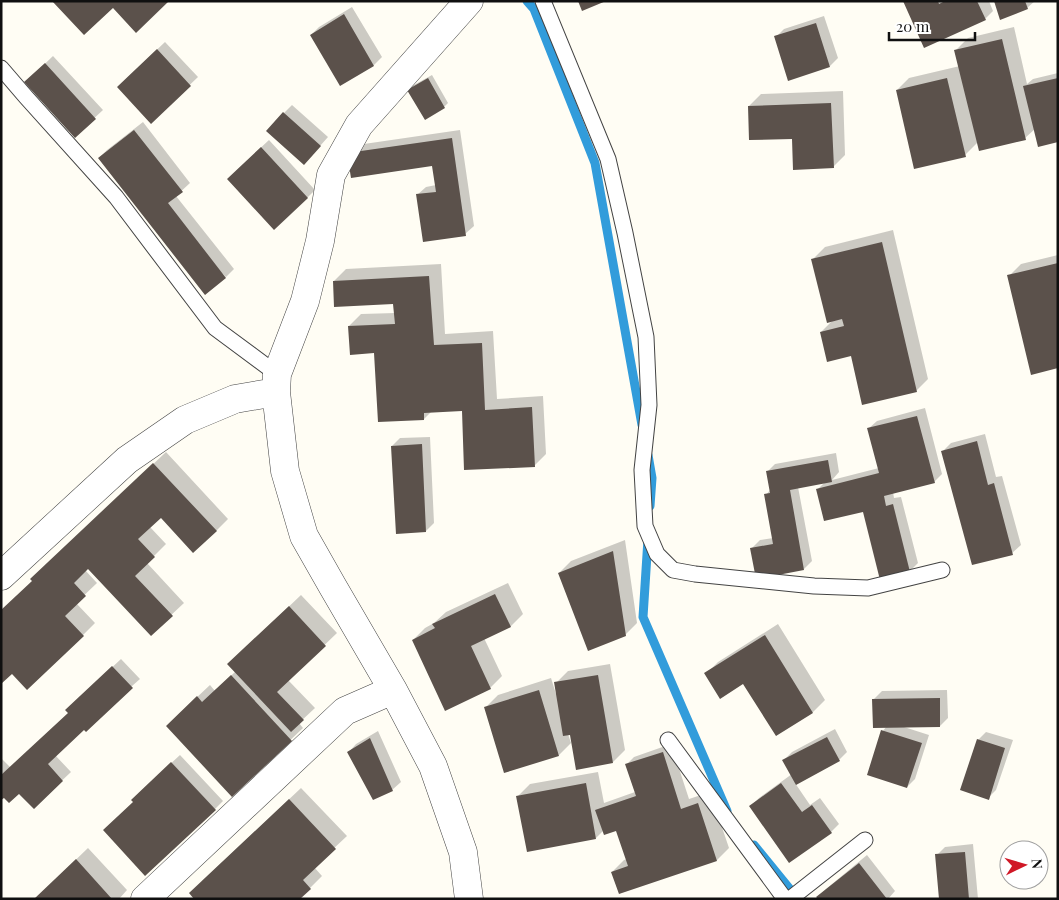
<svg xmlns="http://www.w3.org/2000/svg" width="1059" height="900" viewBox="0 0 1059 900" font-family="'Playfair Display',serif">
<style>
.shadow{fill:#0003}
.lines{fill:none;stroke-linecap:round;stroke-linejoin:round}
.stream{stroke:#329cdb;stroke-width:9}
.building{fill:#5b514b}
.lane-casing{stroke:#434343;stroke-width:17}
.street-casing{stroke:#434343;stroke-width:29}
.lane{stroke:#fff;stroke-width:15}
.street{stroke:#fff;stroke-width:28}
</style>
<rect width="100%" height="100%" fill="#fffdf4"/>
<path class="shadow" d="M905,1H989L993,11L985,19Z
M995,1H1035L1027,8Z
M352,7L382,57L374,65L341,84L311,35L319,27Z
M824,16L838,58L830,66L776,37L784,29Z
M1014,27L1027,84L1033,79L1058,73V141L1035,129L1025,138L978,142L965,155L897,90L909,78L960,66L956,50L968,38Z
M165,42L198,77L151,122L126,79Z
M53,56L103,110L75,136L26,82Z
M432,75L448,103L444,107L409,90L412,86Z
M843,91L845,155L833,167L749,106L761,94Z
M292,105L328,137L312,155L284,113Z
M143,122L190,183L176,196L234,269L226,277L99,158L107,150Z
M460,130L474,226L465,234L417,195L426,187L436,185L433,164L352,176L357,145Z
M269,140L315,190L307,198L236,171Z
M893,230L928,379L916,391L852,355L821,332L833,320L813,259L825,247Z
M1058,255V367L1009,276L1021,264Z
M441,264L445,334L493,331L497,399L543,396L546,454L534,466L463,410L431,412L424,419L375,352L349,326L361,314L395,313V302L334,281L346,269Z
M925,408L942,474L934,482L893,492L894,498L901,497L918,563L910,571L864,510L817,490L825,482L798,487L812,561L804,569L752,548L760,540L773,538L766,495L770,490L767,472L775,464L836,453L839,472L832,480L879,468L868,429L877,421Z
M985,434L996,477L1002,476L1021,545L1012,553L943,451L951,443Z
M430,437L434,523L426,531L392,446L400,438Z
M166,452L228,519L216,531L161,516L150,527L166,544L147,563L184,603L151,634L88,567L85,570L97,583L76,603L95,623L83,635L12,672L33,580L44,567Z
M625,540L637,623L625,635L559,573L571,561Z
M508,583L523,614L511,626L484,638L502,676L490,688L413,640L425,628L434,623L446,612Z
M301,595L337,633L288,680L315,708L299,723L303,728L232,796L179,714L210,685L215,691L236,671L241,652Z
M778,624L825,700L813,712L776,735L744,682L706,674L718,662Z
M121,659L140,679L84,728L55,755L71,772L34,807L19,792L4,796L1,798V758L11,768L70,712L75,702Z
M610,664L625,750L613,762L571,733L568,734L571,743L559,755L486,707L498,695L551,678L556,694H557L556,683L568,671Z
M947,690L948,718L940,726L904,727L929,735L915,779L907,787L883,731L886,727L874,699L882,691Z
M835,729L847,752L839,760L795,783L810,805L820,798L839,824L831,832L751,806L759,798L792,774L784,760L792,752Z
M378,731L401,782L392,790L348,753L356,744Z
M986,732L1013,740L996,790L988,798L978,740Z
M671,744L689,799L710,792L729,848L717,860L619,893L612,872L624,860L627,859L617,829L604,830L596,838L518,796L530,784L598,772L604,803L635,792L626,765L634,757Z
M180,755L223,801L215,809L134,802L140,792Z
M301,788L347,836L314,867L322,876L310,888L298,899L202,881Z
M973,844L978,899H949L937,855L945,847Z
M88,848L127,890L119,899H35Z
M867,855L895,891L888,899H819L818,897L826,889Z"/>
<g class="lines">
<path class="stream" d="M527,1L534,9L595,163L642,425
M648,455L652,478L650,506
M648,539L643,617L727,811
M754,845L798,899"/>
</g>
<path class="building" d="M52,1H169L136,33L113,8L84,35Z
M578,1H606L582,11Z
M903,1H938L939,4L945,1H977L986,20L924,48Z
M994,1H1025L1028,9L1000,20Z
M344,14L374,66L340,86L310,35Z
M816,23L830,67L788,81L774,36Z
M1002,39L1026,140L979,151L954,50Z
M157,49L191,86L151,124L117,87Z
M45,63L96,119L75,138L24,82Z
M428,78L445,108L425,120L407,90Z
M947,78L966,157L914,169L896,90Z
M1058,78V142L1038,147L1023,86Z
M831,103L834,168L793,170L792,139L749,140L748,106Z
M283,112L321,146L304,165L266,131Z
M134,130L183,192L168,203L226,278L205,295L98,158Z
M452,138L466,236L423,242L416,194L436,192L432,166L351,178L347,153Z
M261,147L308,198L274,230L227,179Z
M882,242L917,392L862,405L851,356L827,362L820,332L844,326L842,319L827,323L811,259Z
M1058,263V368L1031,375L1007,275Z
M429,276L434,345L482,343L485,410L532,407L535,467L464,470L462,411L424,413V420L378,422L374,353L350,355L348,326L395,324L393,304L334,307L333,281Z
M917,416L935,483L884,496L886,506L893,504L910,572L880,580L863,512L824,521L816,489L879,473L867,428Z
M977,441L988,485L994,483L1013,555L972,565L941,451Z
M422,444L426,532L396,534L391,446Z
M828,460L832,482L790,490L804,570L756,579L750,548L773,544L764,494L770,493L766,471Z
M153,463L217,531L193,553L161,518L138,539L155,557L135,576L173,616L151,636L88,569L74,583L86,596L65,616L84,636L27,690L12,674L1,684V610L32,581L30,579Z
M613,551L626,636L588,651L558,573Z
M495,594L511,627L471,646L491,689L445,711L412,640L435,628L432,624Z
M289,606L326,646L277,692L304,720L291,732L227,664Z
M765,635L813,713L776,736L743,684L720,699L704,673Z
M112,666L133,688L86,732L84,730L48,764L63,781L34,809L19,794L9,803L4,798L1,800V775L68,713L65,710Z
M231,675L292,741L232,797L166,726L197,696L202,702Z
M598,675L613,763L576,770L570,735L563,736L554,682Z
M539,690L559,756L504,773L484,707Z
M940,698V727L873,728L872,699Z
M881,730L922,743L907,788L867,775Z
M827,737L840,761L796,785L782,760Z
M370,738L393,791L373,800L347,752Z
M977,739L1005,748L989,800L960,790Z
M663,752L681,809L698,803L717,861L619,894L611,872L628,866L616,831L604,835L595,810L636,796L625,764Z
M171,762L216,810L145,876L103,830L133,802L131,800Z
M586,783L596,839L527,852L516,796Z
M781,783L802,812L812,805L832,833L789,863L749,806Z
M289,799L336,849L303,880L311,889L300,899H194L189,893Z
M965,852L969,899H939L935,854Z
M76,859L112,899H34Z
M859,863L887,899H818L816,897Z"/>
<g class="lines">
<g class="lane-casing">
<path id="lane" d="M543,1L608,159L625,233L646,337L649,405L642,470L645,526L657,554L673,570L695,574L814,586L868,588L942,570
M1,68L26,97L116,197L215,328L277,374
M668,740L785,899
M790,899L865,840"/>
</g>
<g class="street-casing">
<path id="street" d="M1,576L127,460L185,420L235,399L276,392
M145,899L345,711L393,690
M469,899L463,852L433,766L393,690L333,587L304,536L285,471L276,392L277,374L305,301L320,241L331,175L359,125L469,1"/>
</g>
<use href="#lane" class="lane"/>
<use href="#street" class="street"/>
</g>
<rect width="1059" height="900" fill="none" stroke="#101010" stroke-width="5"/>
<g transform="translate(1024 865) rotate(85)"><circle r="24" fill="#ffffff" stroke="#9f9f9f"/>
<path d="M0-4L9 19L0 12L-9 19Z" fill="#d01826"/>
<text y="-8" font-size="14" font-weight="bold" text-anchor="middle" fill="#101010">N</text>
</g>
<path d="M889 32v8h86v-8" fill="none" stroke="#101010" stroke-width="2.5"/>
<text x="896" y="32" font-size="15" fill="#101010" stroke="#ffffff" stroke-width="4" paint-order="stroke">20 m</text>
</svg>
